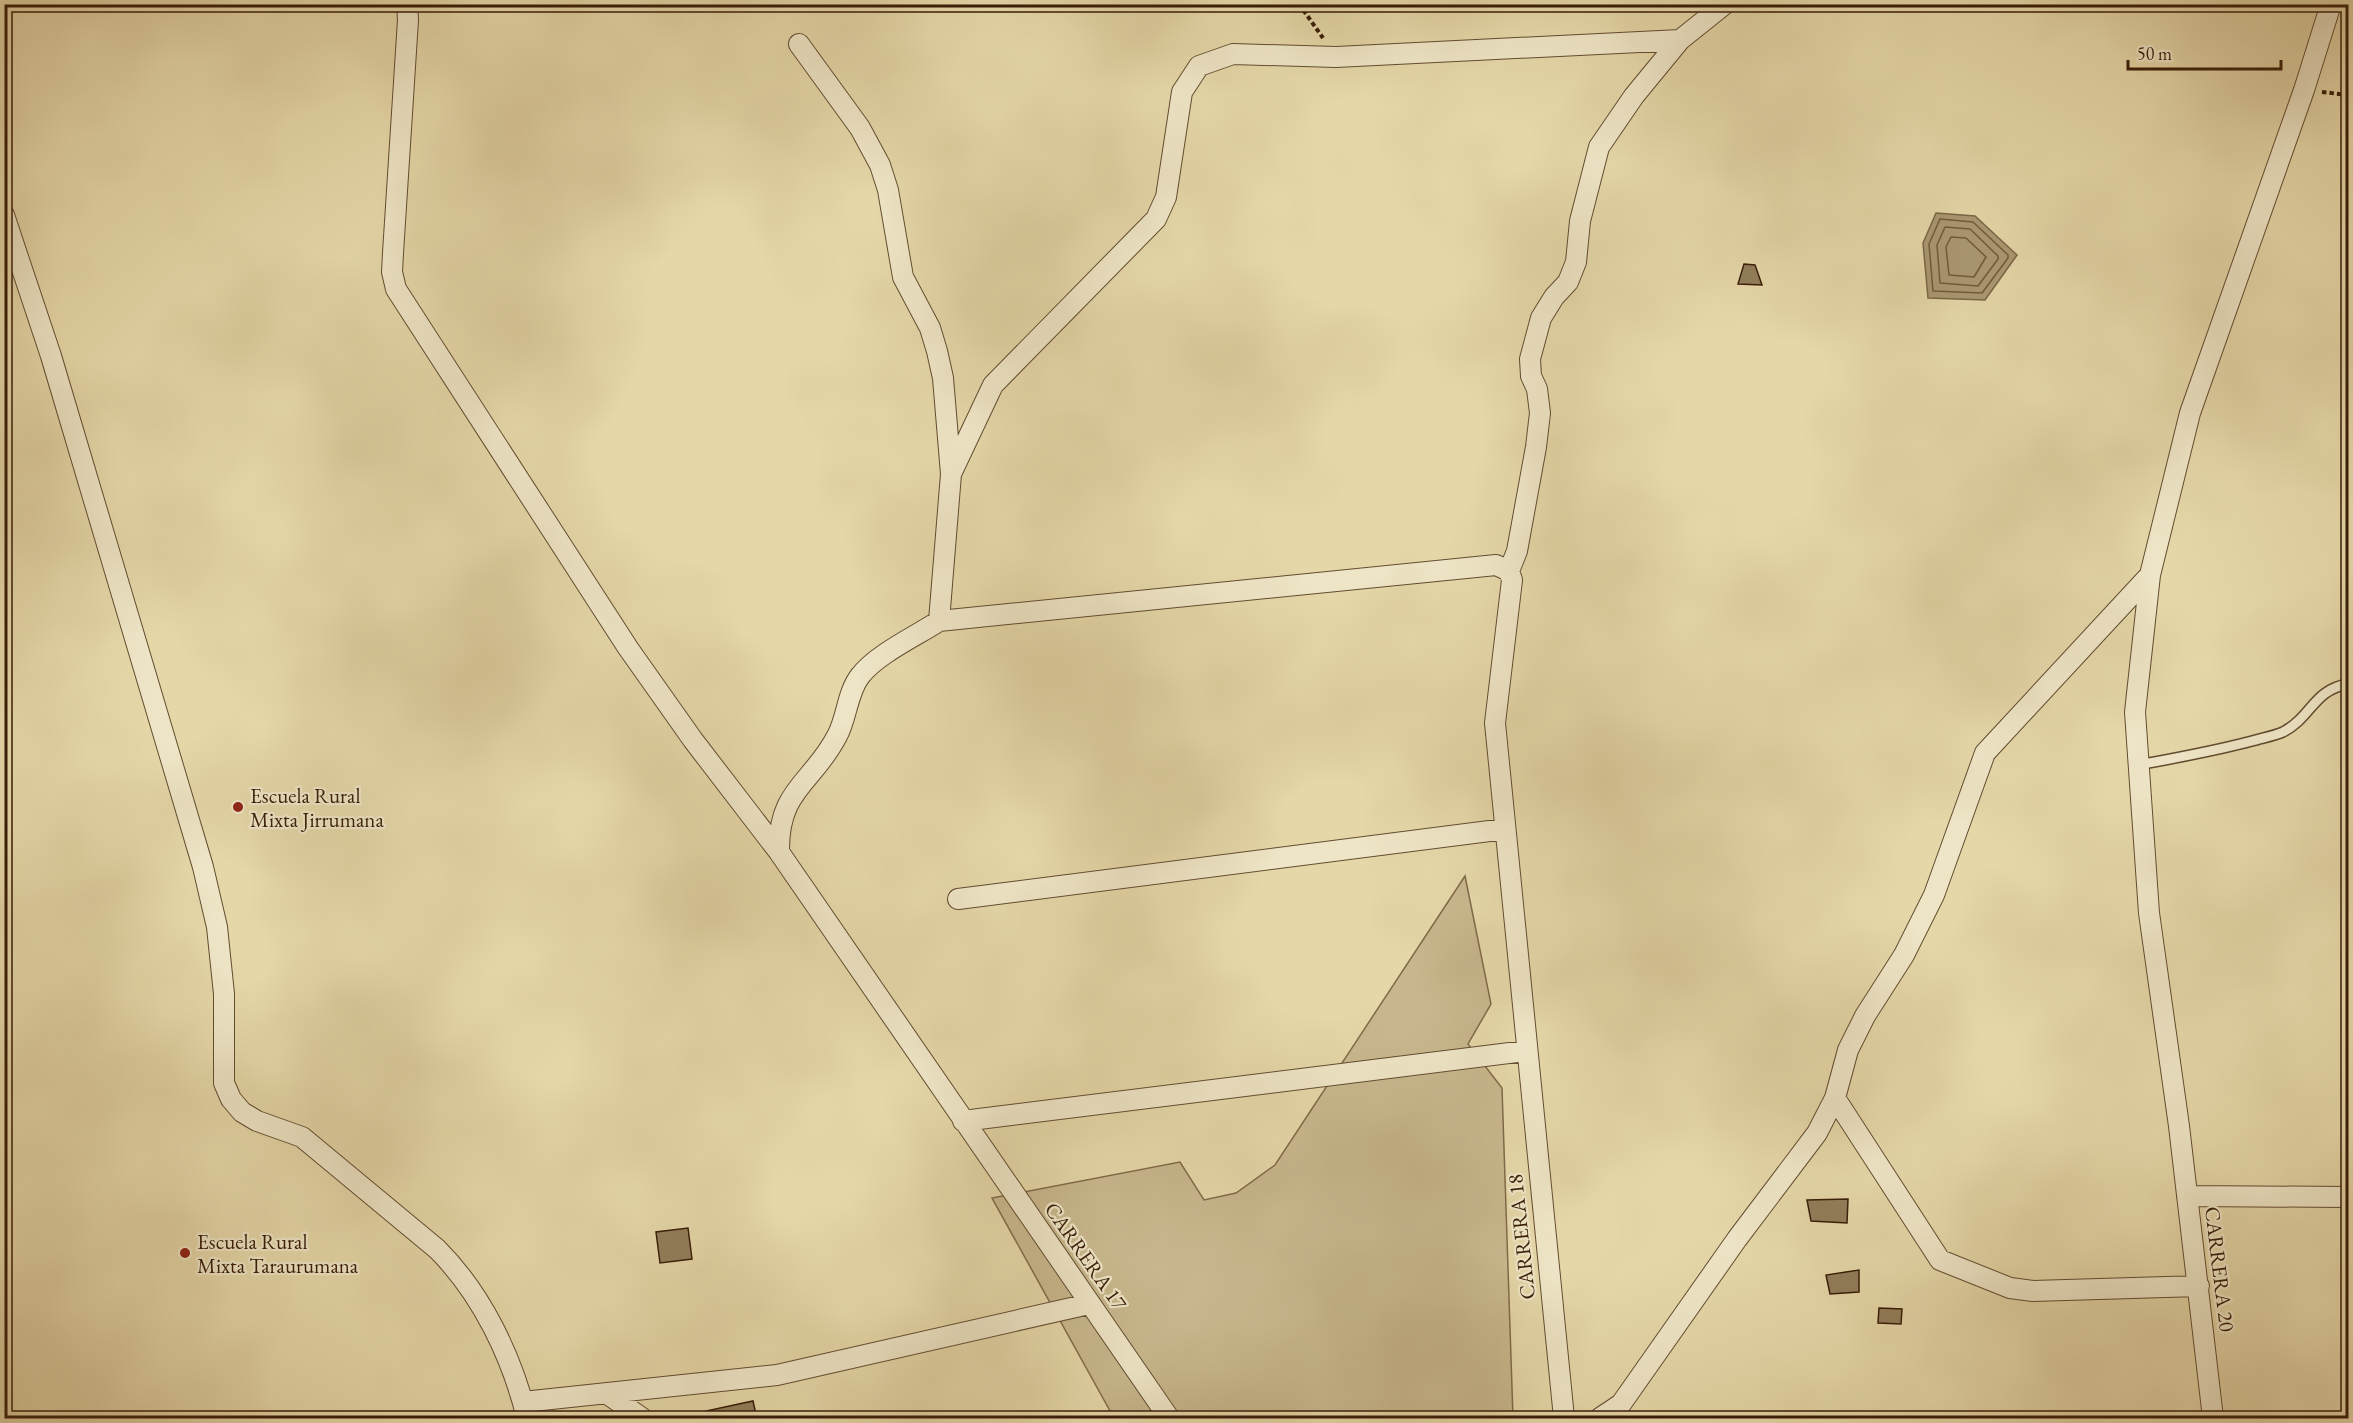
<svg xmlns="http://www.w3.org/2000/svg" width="2353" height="1423" viewBox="0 0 2353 1423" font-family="'EB Garamond',serif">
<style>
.green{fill:#c8b78d;stroke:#806a4a;stroke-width:1.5}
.water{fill:#aa9872;stroke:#7c6748;stroke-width:1.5}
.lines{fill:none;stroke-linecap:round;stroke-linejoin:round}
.shore{stroke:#715a3d;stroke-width:1.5}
.building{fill:#927e5b;stroke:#381d08;stroke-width:1.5}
.lane-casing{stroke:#634c30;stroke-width:12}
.street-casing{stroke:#634c30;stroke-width:22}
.path{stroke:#381d08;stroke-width:4;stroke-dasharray:4.5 3;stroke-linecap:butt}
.lane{stroke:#eee5c6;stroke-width:9}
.street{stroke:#eee5c6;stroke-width:20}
.poi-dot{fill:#8f2418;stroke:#eee5c6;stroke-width:2}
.labels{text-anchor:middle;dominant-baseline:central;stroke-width:4.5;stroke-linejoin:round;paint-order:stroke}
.poi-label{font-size:21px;fill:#381d08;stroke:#eee5c6;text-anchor:start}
.street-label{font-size:21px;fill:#381d08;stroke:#eee5c6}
</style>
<rect width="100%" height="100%" fill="#e5d7a8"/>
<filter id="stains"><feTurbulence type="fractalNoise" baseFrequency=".00333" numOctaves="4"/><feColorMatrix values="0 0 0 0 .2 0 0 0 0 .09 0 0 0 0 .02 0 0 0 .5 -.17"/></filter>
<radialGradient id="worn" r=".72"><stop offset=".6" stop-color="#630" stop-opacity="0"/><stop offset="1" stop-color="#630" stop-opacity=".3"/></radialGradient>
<path class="green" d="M1465,876L1491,1004L1468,1044L1502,1088L1513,1418H1114L992,1198L1180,1162L1204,1200L1236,1193L1275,1165Z"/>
<path class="water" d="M1936,213L1975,216L2017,255L1985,300L1928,298L1923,243Z"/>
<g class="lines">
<path class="shore" d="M1940,219L1973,222L2008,255V258L1982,293L1933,291L1929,244Z
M1945,227L1970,229L1998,256V259L1978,286L1940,283L1937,245Z
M1951,237L1966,238L1986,257L1974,277L1949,275L1946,247Z"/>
</g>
<path class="building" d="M1744,264L1755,265L1762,285L1738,284Z
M1848,1199L1847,1223L1811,1221L1807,1200Z
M688,1228L692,1259L660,1263L656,1232Z
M1859,1270V1292L1830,1294L1826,1275Z
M1879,1308L1902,1309L1901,1324L1878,1323Z
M753,1401L757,1419H707L706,1411Z"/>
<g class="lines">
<g class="lane-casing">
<path id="lane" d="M2138,765C2176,758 2215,751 2252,741C2262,738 2274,736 2283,732C2312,717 2313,690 2348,684"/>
</g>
<g class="street-casing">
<path id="street" d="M407,4L408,20L393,253L392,272L396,289L628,648L693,740L779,852L1169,1418
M799,44L860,128L880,165L888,190L903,277L930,328L937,351L943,378L951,474L939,621
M4,215L51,356L203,867L217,927L224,994V1083L231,1099L242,1112L257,1121L302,1137L437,1249C482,1294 512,1357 527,1418
M951,474L993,385L1156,219L1166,197L1182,92L1199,66L1233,54L1336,57L1680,40
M1509,571L1517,551L1536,447L1540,413L1537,389L1531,376L1530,359L1541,318L1554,297L1568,282L1576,262L1580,221L1599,147L1634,96L1680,40L1725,4
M779,852C778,789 812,784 837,736C847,718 847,693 860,676C877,654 916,636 939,621L1496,565L1509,571L1512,580L1495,723L1564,1418
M958,899L1505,829
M1835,1098L1940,1260L2010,1288L2033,1291L2199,1286
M963,1121L1526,1051
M2187,1196L2348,1197
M606,1393L642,1418
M523,1402L777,1375L1089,1304
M1600,1418L1621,1404L1737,1239L1817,1133L1835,1098L1848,1050L1865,1016L1904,955L1934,895L1985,753L2150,575
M2213,1418L2179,1126L2149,913L2135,712L2150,575L2190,413L2304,90L2331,4"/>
</g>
<path class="path" d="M1299,4L1323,38
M2322,92L2348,95"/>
<use href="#lane" class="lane"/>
<use href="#street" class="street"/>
</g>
<g class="poi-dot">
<circle cx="238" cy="807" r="6"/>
<circle cx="185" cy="1253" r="6"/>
</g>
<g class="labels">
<g class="poi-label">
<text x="250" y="795">Escuela Rural<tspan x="250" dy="24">Mixta Jirrumana</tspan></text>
<text x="197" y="1241">Escuela Rural<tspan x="197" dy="24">Mixta Taraurumana</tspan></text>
</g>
<g class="street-label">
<text transform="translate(1521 1237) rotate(-96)">CARRERA 18</text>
<text transform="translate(1086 1256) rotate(55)">CARRERA 17</text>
<text transform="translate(2220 1269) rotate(83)">CARRERA 20</text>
</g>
</g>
<rect width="2353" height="1423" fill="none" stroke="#e5d7a8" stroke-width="24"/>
<rect x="6" y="6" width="2341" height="1411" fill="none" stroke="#381d08" stroke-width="3"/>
<rect x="12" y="12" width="2329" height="1399" fill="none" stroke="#381d08" stroke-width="1.5"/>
<path d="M2128 60v9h153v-9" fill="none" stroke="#381d08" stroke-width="3"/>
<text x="2137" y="60" font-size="18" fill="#381d08" stroke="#eee5c6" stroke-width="4.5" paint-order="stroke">50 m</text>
<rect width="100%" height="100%" filter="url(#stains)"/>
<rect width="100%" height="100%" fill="url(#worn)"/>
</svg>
